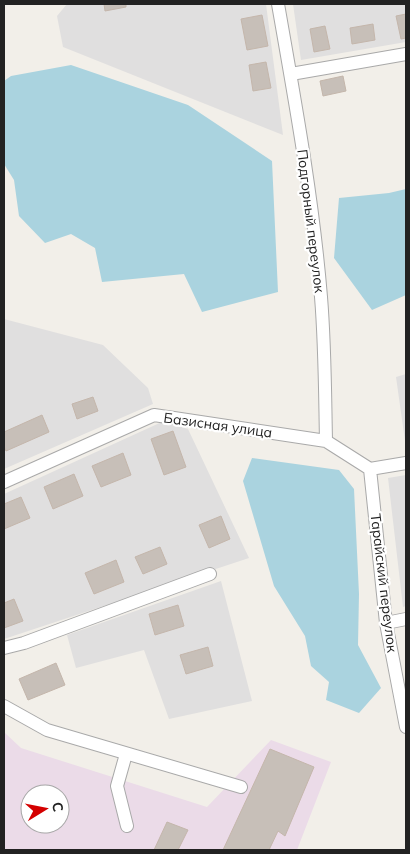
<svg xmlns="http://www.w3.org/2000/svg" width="410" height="854" viewBox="0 0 410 854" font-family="Mulish,sans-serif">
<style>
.residential{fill:#e0dfdf}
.industrial{fill:#ebdbe8;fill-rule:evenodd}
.water{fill:#aad3df}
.building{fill:#c7bfb8;stroke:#c4b6ab}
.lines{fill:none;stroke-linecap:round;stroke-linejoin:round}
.minor-casing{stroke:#a9a9a9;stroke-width:14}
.minor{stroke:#fff;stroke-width:12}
.labels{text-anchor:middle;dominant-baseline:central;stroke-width:4.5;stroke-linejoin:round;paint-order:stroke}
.street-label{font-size:14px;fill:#222;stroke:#fff}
</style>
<rect width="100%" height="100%" fill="#f2efe9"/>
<path class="residential" d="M67,4H266L283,135L63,47L57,16Z
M293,4H406V42L301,60Z
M4,319L103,345L148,388L153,404L4,469Z
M406,374V448L396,377Z
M164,421L188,429L249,558L4,639V494Z
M406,475V606L403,607L388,478Z
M221,581L252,701L169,719L144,650L76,668L67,635Z"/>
<path class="industrial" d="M4,732L21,748L207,807L271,740L331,762L297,850H4ZM30,794H60V824H30Z"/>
<path class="water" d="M71,65L188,105L272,161L278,292L202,312L184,274L102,282L95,248L71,234L45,243L19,216L14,180L4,164V81L11,76Z
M406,189V295L372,310L334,258L339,198L389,193Z
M252,458L339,470L354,489L359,594L358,645L381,688L359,713L326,700L329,682L311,666L305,636L274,586L243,481Z"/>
<path class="building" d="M104,4H126V7L105,11Z
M406,14V38L401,39L396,16Z
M262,15L268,46L247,50L241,19Z
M373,24L375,40L352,44L350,28Z
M325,26L330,49L314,52L310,29Z
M266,62L271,88L253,91L249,65Z
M343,76L346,91L323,96L320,81Z
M93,397L98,411L77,419L72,404Z
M42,415L49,432L6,451L4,446V432Z
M173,431L186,467L164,475L151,439Z
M123,453L131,475L101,487L92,466Z
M74,474L83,496L53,509L44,487Z
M21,497L30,518L4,529V504Z
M221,516L230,539L209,548L199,525Z
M160,547L167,564L143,574L135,557Z
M116,560L124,582L94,594L85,573Z
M14,599L23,621L4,628V603Z
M178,605L184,626L155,635L149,614Z
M208,647L213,666L186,674L180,655Z
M56,663L65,685L28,700L19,679Z
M270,749L314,767L285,836L278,831L269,850H223Z
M167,822L188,830L178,850H154Z"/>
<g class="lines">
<g class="minor-casing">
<path id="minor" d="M278,4C295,101 313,199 321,297C325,345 325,393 326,441
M291,74L406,54
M370,469L386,623L406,727
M4,482L154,415L326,441L370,469L406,463
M386,623L406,619
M4,648L24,643L210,574
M4,706L47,730L241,787
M126,754L117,786L127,826"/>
</g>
<use href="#minor" class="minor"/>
</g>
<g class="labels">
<g class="street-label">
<text transform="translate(311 221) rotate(83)">Подгорный переулок</text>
<text transform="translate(218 425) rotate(8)">Базисная улица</text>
<text transform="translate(384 583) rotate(83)">Тарайский переулок</text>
</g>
</g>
<rect width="410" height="854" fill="none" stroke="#222222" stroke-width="10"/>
<g transform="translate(45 809) rotate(80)"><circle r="24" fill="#ffffff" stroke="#a7a7a7"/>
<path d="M0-4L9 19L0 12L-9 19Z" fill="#d40000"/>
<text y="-8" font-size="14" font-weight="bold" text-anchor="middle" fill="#222222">С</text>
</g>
</svg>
